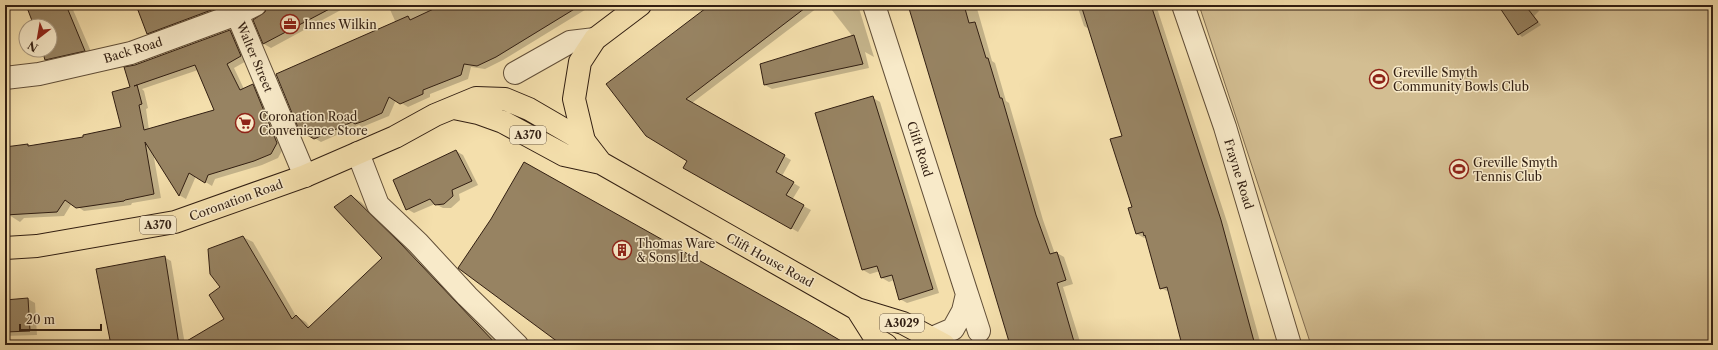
<svg xmlns="http://www.w3.org/2000/svg" width="1718" height="350" viewBox="0 0 1718 350" font-family="'Libre Caslon Text',serif">
<style>
.green{fill:#d3be92;stroke:#826e52}
.shadow{fill:#0003;fill-rule:evenodd}
.building{fill:#978362;stroke:#321f12;fill-rule:evenodd}
.lines{fill:none;stroke-linecap:round;stroke-linejoin:round}
.minor-casing{stroke:#624f38;stroke-width:24}
.major-casing{stroke:#321f12;stroke-width:24}
.highway-casing{stroke:#321f12;stroke-width:24}
.minor{stroke:#f8eac9;stroke-width:22}
.major{stroke:#f4dfac;stroke-width:22}
.highway{stroke:#f4dfac;stroke-width:22}
.labels{text-anchor:middle;dominant-baseline:central;stroke-width:3;stroke-linejoin:round;paint-order:stroke}
.shield{fill:#f8eac9;stroke:#6d5c49;stroke-width:1}
.shield-label{font-size:11px;font-weight:bold;fill:#321f12}
.poi-label{font-size:12px;fill:#321f12;stroke:#f8eac9;text-anchor:start}
.street-label{font-size:12px;fill:#321f12;stroke:#f8eac9}
</style>
<rect width="100%" height="100%" fill="#f4dfac"/>
<filter id="stains"><feTurbulence type="fractalNoise" baseFrequency=".005" numOctaves="4"/><feColorMatrix values="0 0 0 0 .2 0 0 0 0 .09 0 0 0 0 .02 0 0 0 .5 -.17"/></filter>
<radialGradient id="worn" r=".72"><stop offset=".6" stop-color="#630" stop-opacity="0"/><stop offset="1" stop-color="#630" stop-opacity=".3"/></radialGradient>
<path class="green" d="M1199,5H1713V345H1311Z"/>
<path class="shadow" d="M27,5H71L92,54L53,63L46,59L43,50H50V26H35Z
M139,5H217L220,13L155,37L148,33Z
M269,5H350L271,48L264,44L255,22L264,15Z
M388,5H593L503,60L485,69L471,67L468,79L430,94V97L408,107L396,100L389,116L362,127L359,125L321,142L300,129L396,23Z
M711,5H821L692,103L791,160L782,176L800,187L792,200L811,210L798,232L685,168L689,161L647,135Z
M828,5H858L874,57L865,52L869,68L772,89L765,85L853,37Z
M909,5H976L992,61L995,63L1006,101L1009,103L1043,220L1055,254L1057,253L1064,257L1073,284L1063,287L1081,345H1011Z
M1077,5H1156L1228,225L1261,345H1184L1169,292L1161,288L1147,237L1144,238L1137,234L1123,136L1089,29L1084,26Z
M1499,5H1535L1539,11L1534,16L1541,25L1522,37L1519,34Z
M230,31L237,35L248,60L234,68L244,89L253,85L260,89L284,147L278,158L262,165L215,179L212,186L196,176L186,199L179,195L153,152L161,198L132,203L131,205L84,211L72,203L64,216L24,218L20,222L9,215L5,219V149L84,138L123,128L136,66ZM198,70L215,111L149,130L146,109L148,108L144,91L142,89Z
M873,98L880,102L939,293L907,303L900,299L894,280L889,282L882,278L880,271L870,274L863,270L816,114Z
M456,151L463,155L478,185L459,194L460,200L451,208H443L435,204L414,213L407,209Z
M351,196L361,202L411,251L500,345H197L225,319L221,287L243,237L253,242L296,316L306,322L310,327L383,258Z
M164,257L171,261L185,345H112Z
M28,299L35,303L37,335L5,336V301Z"/>
<path class="building" d="M26,5H66L85,51L45,60L42,50H50V26H34Z
M136,5H222V6L147,34Z
M267,5H337L263,44L253,20L265,12Z
M442,5H581L496,57L477,66L464,64L461,75L423,90V94L400,104L389,97L382,113L364,121L355,124L352,122L314,139L299,130L276,74L408,16L410,20Z
M710,5H809L686,99L785,155L776,172L794,182L786,195L804,205L791,229L683,168L687,161L646,136L606,84Z
M908,5H964L969,23L975,22L986,58H988L1000,98H1002L1036,215L1050,254L1057,252L1066,280L1057,283L1075,345H1010Z
M1081,5H1151L1221,220L1255,345H1182L1167,287L1160,289L1145,235L1144,236L1143,232L1136,234L1128,208L1132,207L1110,139L1122,136Z
M1498,5H1525L1538,22L1518,35Z
M230,30L241,56L227,64L240,90L253,84L277,143L271,154L254,161L208,175L205,183L189,173L179,196L145,142L154,194L125,200L124,201L76,208L65,200L57,212L5,215V180H8L5,147L28,144V146L83,137V135L121,127L112,92L130,87L124,67L135,65ZM195,65L214,110L144,130L139,105L142,104L137,85L134,86Z
M854,35L863,64L764,85L760,64Z
M873,96L933,289L899,300L892,275L881,278L877,266L862,270L815,113Z
M456,150L472,181L452,190L453,196L444,204L435,205L430,199L406,210L393,180Z
M524,162L809,322L848,345H562L458,268L491,219Z
M351,195L401,244L497,345H180L224,319L209,295L220,287L210,274L208,249L243,236L292,319L296,315L308,328L382,258L334,207Z
M165,256L179,345H111L96,269Z
M28,298L30,331L5,332V300Z"/>
<g class="lines">
<g class="minor-casing">
<path id="minor" d="M234,5L237,14L305,176
M874,5L967,294L963,311L953,329L932,338
M1183,5L1225,127L1290,345
M515,73L570,42L595,39
M5,78L39,74L131,53L237,14L255,5
M358,153L378,205L418,243L467,296L517,345
M967,294L979,331"/>
</g>
<g class="major-casing">
<path id="major" d="M584,141L574,99L580,62L595,39L640,5"/>
</g>
<g class="highway-casing">
<path id="highway" d="M454,108L478,113L503,122L564,155L601,163L857,309L903,323L944,345
M5,248L37,246L175,222L305,176L395,137L435,115L476,98L505,99L529,109L584,141L601,163
M857,309L876,339L886,345"/>
</g>
<use href="#minor" class="minor"/>
<use href="#major" class="major"/>
<use href="#highway" class="highway"/>
</g>
<defs>
<g id="office-ring" transform="scale(1)"><circle r="9.5" fill="#f8eac9" stroke="#8f2418" stroke-width="1.5"/><path d="M-6-3h4V-5.5h4V-3h4V5H-6ZM-1-4.5V-3h2v-1.5ZM-6 0V1H6V0Z" fill="#8f2418"/></g>
<g id="stadium-ring" transform="scale(1)"><circle r="9.5" fill="#f8eac9" stroke="#8f2418" stroke-width="1.5"/><path d="M0-5a6.5 5 0 1 0 0 10a6.5 5 0 1 0 0-10ZM-3.5-1.8h7v3.6h-7Z" fill="#8f2418"/></g>
<g id="supermarket-ring" transform="scale(1)"><circle r="9.5" fill="#f8eac9" stroke="#8f2418" stroke-width="1.5"/><path d="M-6-5.5h2.5l.6 2H6L4.5 2H-2.5L-4.4-4H-6ZM-1.5 3.2a1.3 1.3 0 1 0 .1 0ZM3 3.2a1.3 1.3 0 1 0 .1 0Z" fill="#8f2418"/></g>
<g id="building-ring" transform="scale(1)"><circle r="9.5" fill="#f8eac9" stroke="#8f2418" stroke-width="1.5"/><path d="M-4-6H4V6H1V3H-1V6H-4ZM-2.5-4.3h1.7v1.8h-1.7ZM.8-4.3h1.7v1.8H.8ZM-2.5-1h1.7V.8h-1.7ZM.8-1h1.7V.8H.8Z" fill="#8f2418"/></g>
</defs>
<g fill-rule="evenodd">
<use href="#office-ring" x="290" y="24"/>
<use href="#stadium-ring" x="1379" y="79"/>
<use href="#supermarket-ring" x="245" y="123"/>
<use href="#stadium-ring" x="1459" y="169"/>
<use href="#building-ring" x="622" y="250"/>
</g>
<g class="labels">
<g class="shield">
<rect x="510" y="126" width="36" height="18" rx="3"/>
<rect x="140" y="216" width="36" height="18" rx="3"/>
<rect x="880" y="314" width="44" height="18" rx="3"/>
</g>
<g class="shield-label">
<text x="528" y="135">A370</text>
<text x="158" y="225">A370</text>
<text x="902" y="323">A3029</text>
</g>
<g class="poi-label">
<text x="304" y="24">Innes Wilkin</text>
<text x="1393" y="72">Greville Smyth<tspan x="1393" dy="14">Community Bowls Club</tspan></text>
<text x="259" y="116">Coronation Road<tspan x="259" dy="14">Convenience Store</tspan></text>
<text x="1473" y="162">Greville Smyth<tspan x="1473" dy="14">Tennis Club</tspan></text>
<text x="636" y="243">Thomas Ware<tspan x="636" dy="14">&amp; Sons Ltd</tspan></text>
</g>
<g class="street-label">
<text transform="translate(133 50) rotate(-17)">Back Road</text>
<text transform="translate(255 57) rotate(67)">Walter Street</text>
<text transform="translate(920 149) rotate(72)">Clift Road</text>
<text transform="translate(1239 174) rotate(73)">Frayne Road</text>
<text transform="translate(236 200) rotate(-20)">Coronation Road</text>
<text transform="translate(770 260) rotate(29)">Clift House Road</text>
</g>
</g>
<rect width="1718" height="350" fill="none" stroke="#f4dfac" stroke-width="20"/>
<rect x="6" y="6" width="1706" height="338" fill="none" stroke="#321f12" stroke-width="2"/>
<rect x="10" y="10" width="1698" height="330" fill="none" stroke="#321f12"/>
<g transform="translate(38 38) rotate(211)"><circle r="19" fill="#f8eac9" stroke="#a99980"/>
<path d="M0-3L7 15L0 10L-7 15Z" fill="#8f2418"/>
<text y="-6" font-size="11" font-weight="bold" text-anchor="middle" fill="#321f12">N</text>
</g>
<path d="M20 324v6h81v-6" fill="none" stroke="#321f12" stroke-width="2"/>
<text x="26" y="324" font-size="12" fill="#321f12" stroke="#f8eac9" stroke-width="3" paint-order="stroke">20 m</text>
<rect width="100%" height="100%" filter="url(#stains)"/>
<rect width="100%" height="100%" fill="url(#worn)"/>
</svg>
